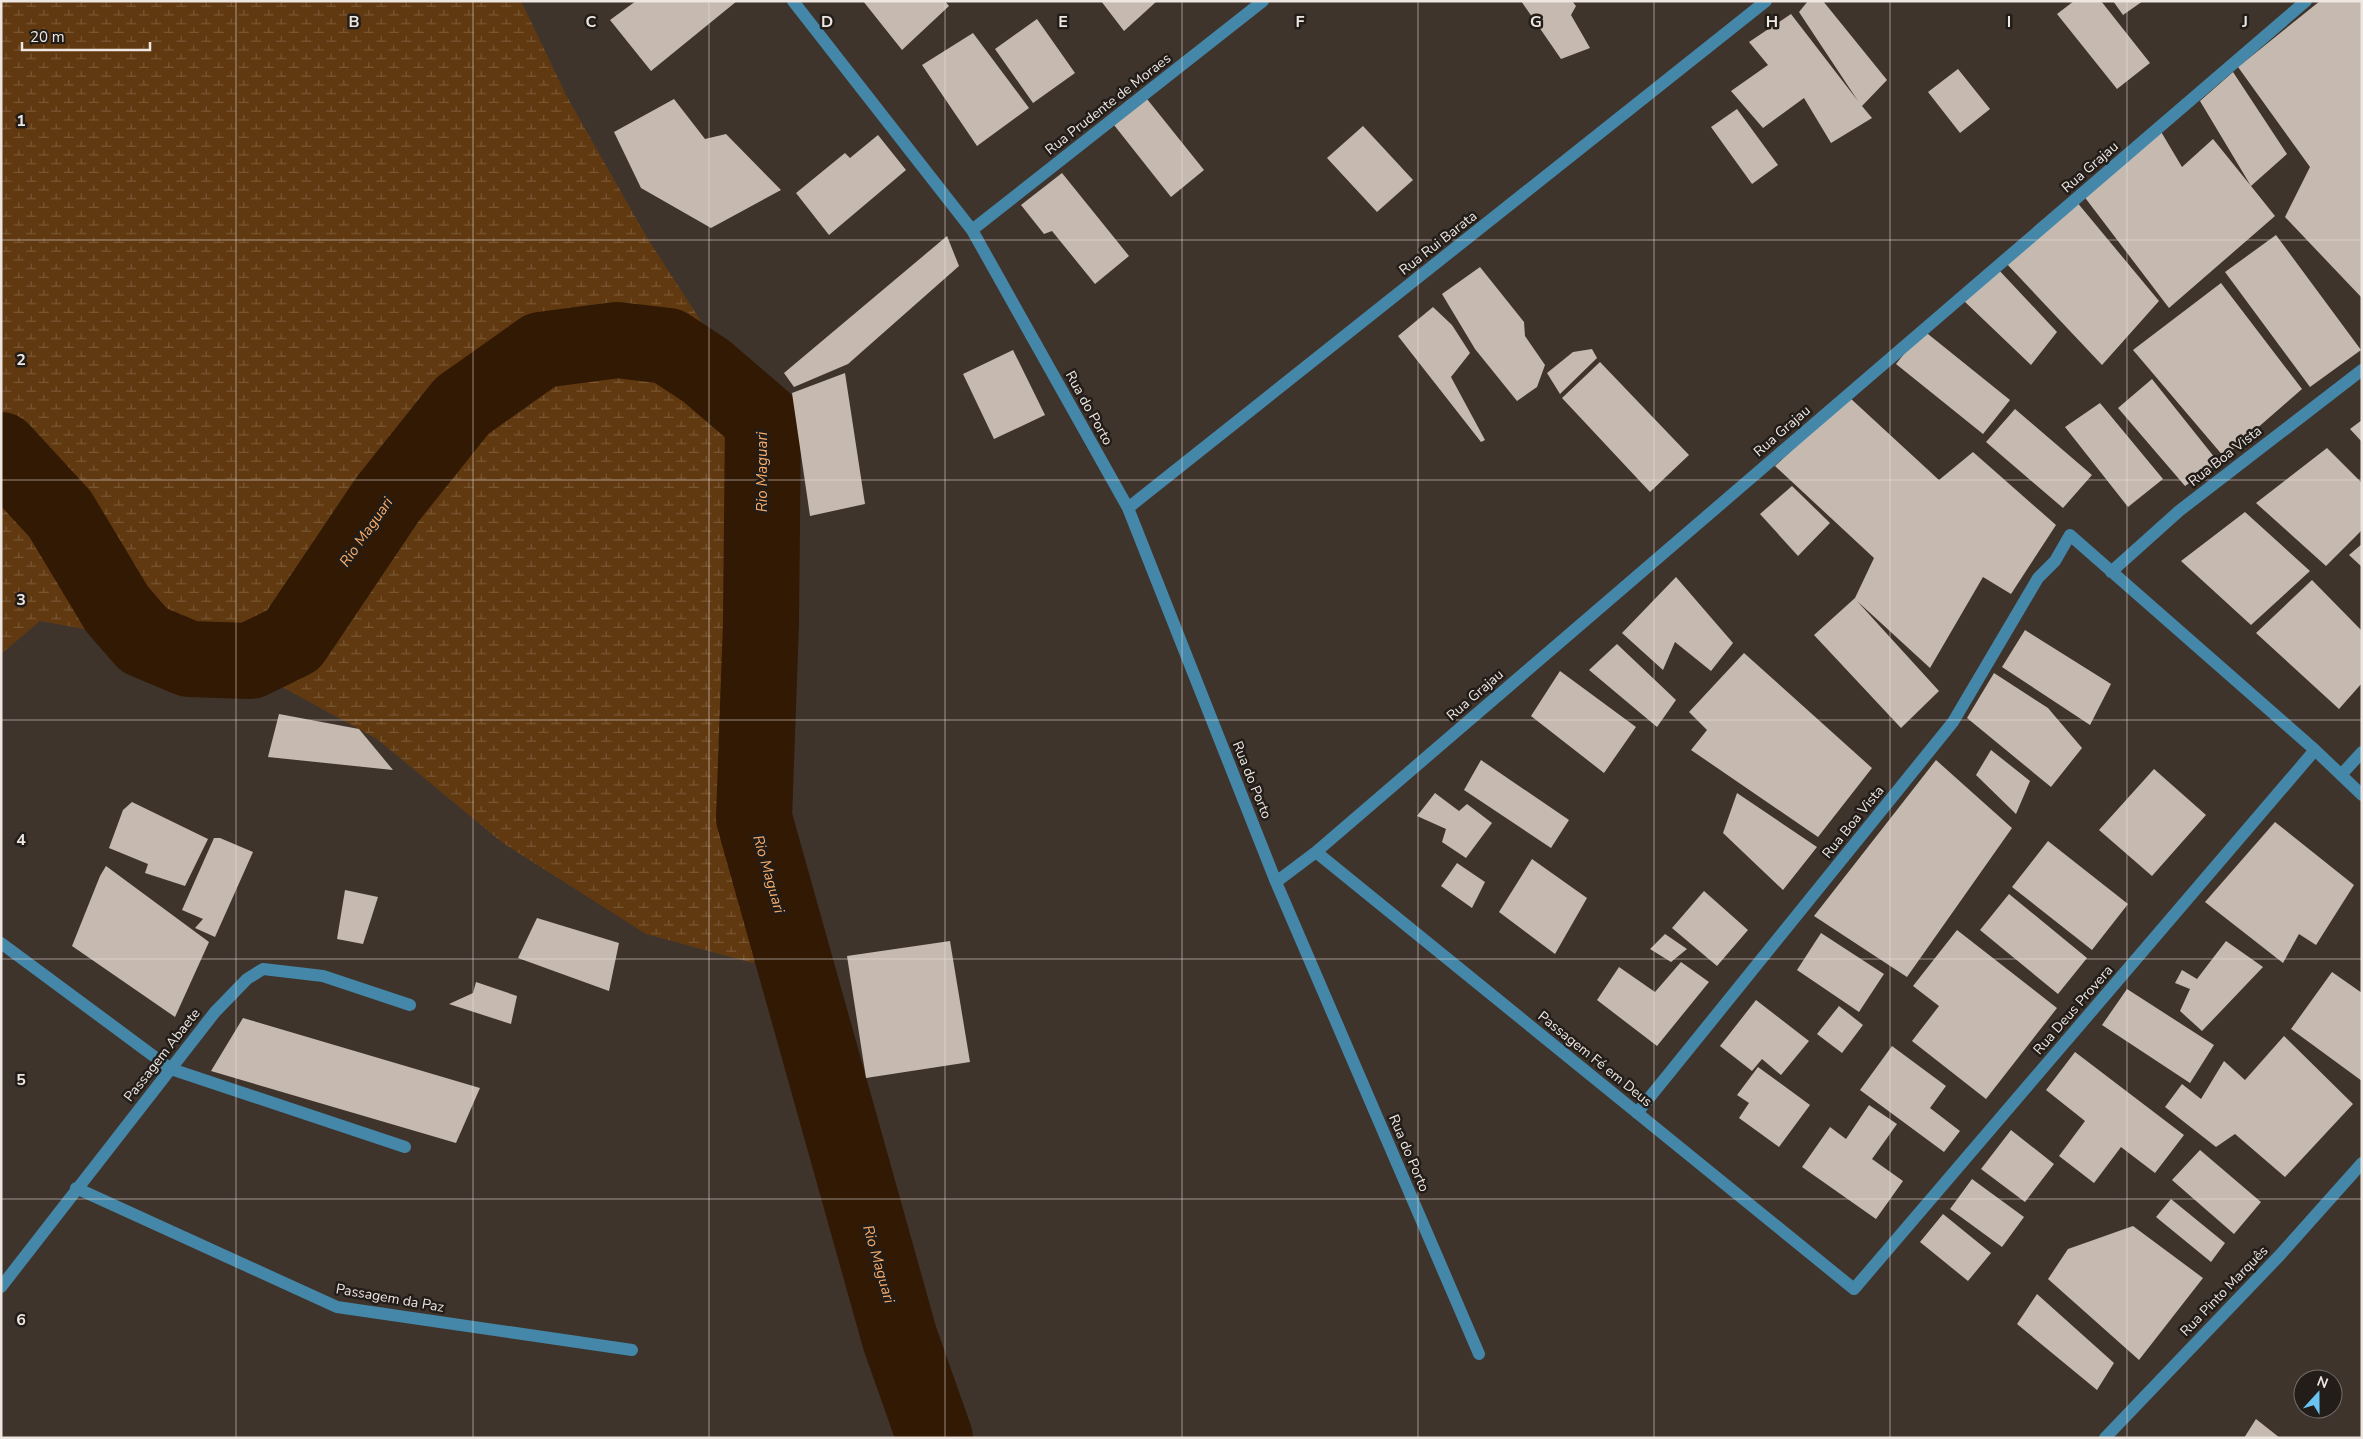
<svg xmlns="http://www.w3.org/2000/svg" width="2363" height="1439" viewBox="0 0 2363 1439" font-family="'Nunito Sans',sans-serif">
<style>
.wetland{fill:url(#wetland-marsh)}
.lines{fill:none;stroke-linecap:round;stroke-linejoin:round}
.river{stroke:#311903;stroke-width:76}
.building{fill:#c6b9af}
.minor{stroke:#4587a9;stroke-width:12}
.grid{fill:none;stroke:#ede6e1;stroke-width:1;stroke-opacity:0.55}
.labels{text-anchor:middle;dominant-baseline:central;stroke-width:5;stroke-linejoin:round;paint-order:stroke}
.street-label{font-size:14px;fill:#ede6e1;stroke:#221d19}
.water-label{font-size:15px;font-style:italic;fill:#faac67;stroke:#221d19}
.grid-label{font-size:16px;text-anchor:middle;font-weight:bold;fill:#ede6e1;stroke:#221d19;stroke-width:5;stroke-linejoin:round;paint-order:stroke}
</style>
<defs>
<pattern id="wetland-marsh" width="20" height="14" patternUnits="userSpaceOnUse" patternTransform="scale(1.25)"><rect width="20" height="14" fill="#613911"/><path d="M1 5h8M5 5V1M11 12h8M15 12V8" fill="none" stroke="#785633"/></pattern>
</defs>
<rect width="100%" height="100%" fill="#3f342c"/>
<path class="wetland" d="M1,1H521L567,97L646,236L702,323L748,437L770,611L782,773L796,915L753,963L646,934L503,843L377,739L222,654L40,621L1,654Z"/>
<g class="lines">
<path class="river" d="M1,450L60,514L117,609L144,640L189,659L250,661L293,640L387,500L462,406L541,350L617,340L668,346L706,371L763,420L761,623L754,818L900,1339L935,1438"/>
</g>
<path class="building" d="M636,1H737L651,71L610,20Z
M863,1H945L949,6L902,50Z
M1101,1H1157L1124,31Z
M1521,1H1572L1576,6L1571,15L1590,48L1561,59Z
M1808,1H1823L1887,80L1862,106L1872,118L1831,143L1804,98L1763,128L1731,91L1768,65L1749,42L1791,14L1858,101L1799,12Z
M2074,1H2101L2150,63L2117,89L2057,14Z
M2113,1H2143L2123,15Z
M2320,1H2362V298L2285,217L2310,167L2238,67Z
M1037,19L1075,73L1033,103L995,49Z
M973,33L1029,108L977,146L922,65Z
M1958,69L1990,109L1960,133L1928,92Z
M2233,72L2287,154L2251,186L2275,216L2169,308L2083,195L2160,130L2182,167L2213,139L2251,186L2200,101Z
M674,99L705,139L726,134L781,190L711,228L641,188L614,132Z
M1147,99L1204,170L1171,197L1114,125Z
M1737,109L1778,165L1752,184L1711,127Z
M1363,126L1413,180L1377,212L1327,158Z
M878,135L906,170L829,235L796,193L845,153L850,158Z
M1062,173L1129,256L1095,284L1052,231L1044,234L1021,205Z
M2076,201L2159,301L2102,365L2005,262Z
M2276,235L2361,350L2310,387L2225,272Z
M947,236L959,266L848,364L794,387L784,373Z
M1480,267L1524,322L1525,336L1545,365L1537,387L1517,401L1475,349L1442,294Z
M1997,268L2057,332L2031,365L1963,300Z
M2221,283L2302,389L2224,457L2133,350Z
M1433,307L1452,325L1470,353L1451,377L1485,440L1481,442L1398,336Z
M1923,330L2010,400L1983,434L1896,364Z
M1592,349L1597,358L1560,394L1547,373L1573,352Z
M1013,350L1045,415L994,439L963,374Z
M1600,362L1689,455L1650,492L1562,398Z
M845,373L865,504L810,516L792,393Z
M2152,379L2219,463L2185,486L2118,408Z
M1849,397L1939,480L1973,452L2056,525L2011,594L1983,577L1930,668L1857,601L1939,691L1901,728L1814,635L1855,598L1874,558L1775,466Z
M2100,403L2163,479L2128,507L2065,427Z
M2015,409L2092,475L2063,508L1986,442Z
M2362,420V442L2350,429Z
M2327,448L2362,483V530L2326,566L2256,503Z
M1792,486L1830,523L1798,556L1760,514Z
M2245,512L2310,571L2251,625L2181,561Z
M2362,544V567L2349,555Z
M1676,577L1733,643L1711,671L1675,642L1663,670L1622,633Z
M2312,580L2362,631V683L2339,709L2256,633Z
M2025,630L2111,684L2090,725L2002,667Z
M1617,644L1676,700L1657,727L1589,670Z
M1744,653L1872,768L1818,837L1691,750L1707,730L1689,712Z
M1560,671L1636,727L1604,773L1531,716Z
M1994,673L2048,708L2082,748L2051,787L1967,718Z
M279,714L359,729L393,770L268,757Z
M1991,750L2030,781L2016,814L1976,775Z
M1481,760L1569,820L1551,848L1464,790Z
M1936,760L2012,828L1907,977L1814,916Z
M2154,769L2206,815L2152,876L2099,830Z
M1435,793L1459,811L1467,804L1492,823L1466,858L1442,842L1446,829L1417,816Z
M1737,793L1817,847L1783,890L1723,833Z
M132,802L208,839L185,886L145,873L148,864L109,848L123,810Z
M2275,822L2354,885L2316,945L2299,934L2283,963L2205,902Z
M214,838H220L253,852L215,937L195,928L203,919L182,910Z
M2048,841L2128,904L2092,950L2012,887Z
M1532,859L1587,898L1555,954L1499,912Z
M1457,863L1485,882L1472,908L1441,886Z
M106,866L209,942L175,1017L72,946L100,876Z
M345,890L378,897L363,944L337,939Z
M1704,891L1748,930L1717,966L1672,928Z
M2009,894L2087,958L2058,994L1980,930Z
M537,918L619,943L609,991L518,958Z
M1957,930L2057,1008L1986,1099L1912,1041L1939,1006L1913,986Z
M1821,933L1884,974L1859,1012L1797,970Z
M1665,934L1687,949L1671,962L1650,949Z
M950,941L970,1062L866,1078L847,956Z
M2226,941L2263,967L2202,1031L2180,1011L2190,989L2175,983L2182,970L2197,979Z
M1681,962L1709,982L1657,1046L1597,1000L1619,967L1655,992Z
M2332,972L2362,993V1081L2291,1029Z
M476,982L517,996L511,1024L449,1004L473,993Z
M2127,989L2214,1045L2190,1083L2102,1025Z
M1756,1000L1809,1041L1781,1075L1762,1059L1752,1071L1720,1046Z
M1839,1006L1863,1025L1842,1053L1817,1034Z
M243,1018L480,1088L456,1143L211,1071Z
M2284,1036L2353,1104L2285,1177L2235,1134L2216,1147L2165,1107L2182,1084L2201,1099L2224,1061L2245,1080Z
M1892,1046L1946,1086L1930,1108L1960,1131L1944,1152L1860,1090Z
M2075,1052L2184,1135L2155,1173L2121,1147L2094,1183L2059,1156L2085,1121L2046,1090Z
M1758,1067L1810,1105L1779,1147L1739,1118L1749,1103L1737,1095Z
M1869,1105L1897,1124L1872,1159L1903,1181L1876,1219L1802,1167L1830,1127L1846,1139Z
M2011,1130L2054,1164L2025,1202L1981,1169Z
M2200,1150L2261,1202L2234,1234L2172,1180Z
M1972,1179L2024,1217L2002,1247L1950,1209Z
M2171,1199L2225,1243L2211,1262L2156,1217Z
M1943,1214L1991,1253L1968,1281L1920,1242Z
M2133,1226L2203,1278L2139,1360L2048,1279L2068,1249Z
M2037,1294L2114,1363L2097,1390L2017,1324Z
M2256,1419L2280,1438H2244Z"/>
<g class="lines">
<path class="minor" d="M793,1L972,230L1128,508L1276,882L1479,1354
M972,230L1263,1
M1128,508L1766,1
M2111,572L2179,511L2362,370
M2341,775L2362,752
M1316,852L1854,1289L2315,750
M1276,882L1316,852L2306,1
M1,943L171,1069L405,1147
M1637,1113L1953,722L2038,578L2055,561L2070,535L2315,750L2362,795
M76,1188L337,1307L632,1350
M1,1287L215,1012L247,979L263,969L323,976L410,1005
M2105,1438L2280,1255L2362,1163"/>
</g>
<path class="grid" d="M236,1V1438M473,1V1438M709,1V1438M945,1V1438M1182,1V1438M1418,1V1438M1654,1V1438M1890,1V1438M2127,1V1438M1,240H2362M1,480H2362M1,720H2362M1,959H2362M1,1199H2362"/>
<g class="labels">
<g class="street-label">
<text transform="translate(1108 104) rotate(-38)">Rua Prudente de Moraes</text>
<text transform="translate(2090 167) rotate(-41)">Rua Grajau</text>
<text transform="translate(1438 243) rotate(-38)">Rua Rui Barata</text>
<text transform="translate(1089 408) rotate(61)">Rua do Porto</text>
<text transform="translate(1782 431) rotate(-41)">Rua Grajau</text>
<text transform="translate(2225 456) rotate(-38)">Rua Boa Vista</text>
<text transform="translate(1475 695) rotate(-41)">Rua Grajau</text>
<text transform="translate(1252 780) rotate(68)">Rua do Porto</text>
<text transform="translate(1853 822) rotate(-51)">Rua Boa Vista</text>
<text transform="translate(2073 1010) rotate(-49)">Rua Deus Provera</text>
<text transform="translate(162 1055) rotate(-52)">Passagem Abaete</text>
<text transform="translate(1595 1059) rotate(39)">Passagem Fé em Deus</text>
<text transform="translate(1409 1153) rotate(67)">Rua do Porto</text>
<text transform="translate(2224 1291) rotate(-46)">Rua Pinto Marquês</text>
<text transform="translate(390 1298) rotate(10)">Passagem da Paz</text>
</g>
<g class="water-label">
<text transform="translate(762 472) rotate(-90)">Rio Maguari</text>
<text transform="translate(366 532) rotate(-55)">Rio Maguari</text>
<text transform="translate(769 874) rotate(74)">Rio Maguari</text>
<text transform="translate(879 1264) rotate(74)">Rio Maguari</text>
</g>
</g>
<g class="grid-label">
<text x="354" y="27">B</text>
<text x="591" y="27">C</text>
<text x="827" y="27">D</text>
<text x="1063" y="27">E</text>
<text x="1300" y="27">F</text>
<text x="1536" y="27">G</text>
<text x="1772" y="27">H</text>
<text x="2009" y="27">I</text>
<text x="2245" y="27">J</text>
<text x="21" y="126">1</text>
<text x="21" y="365">2</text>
<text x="21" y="605">3</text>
<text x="21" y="845">4</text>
<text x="21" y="1085">5</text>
<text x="21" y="1325">6</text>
</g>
<rect width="2363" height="1439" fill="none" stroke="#ede6e1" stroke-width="5"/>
<g transform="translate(2318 1394) rotate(21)"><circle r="24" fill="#221d19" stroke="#736d69"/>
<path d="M0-4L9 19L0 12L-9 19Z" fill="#6ac3f1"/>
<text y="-8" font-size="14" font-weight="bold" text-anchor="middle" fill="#ede6e1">N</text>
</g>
<path d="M22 42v8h128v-8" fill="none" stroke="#ede6e1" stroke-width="2.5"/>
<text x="30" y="42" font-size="15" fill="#ede6e1" stroke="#221d19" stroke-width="4" paint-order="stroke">20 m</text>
</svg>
